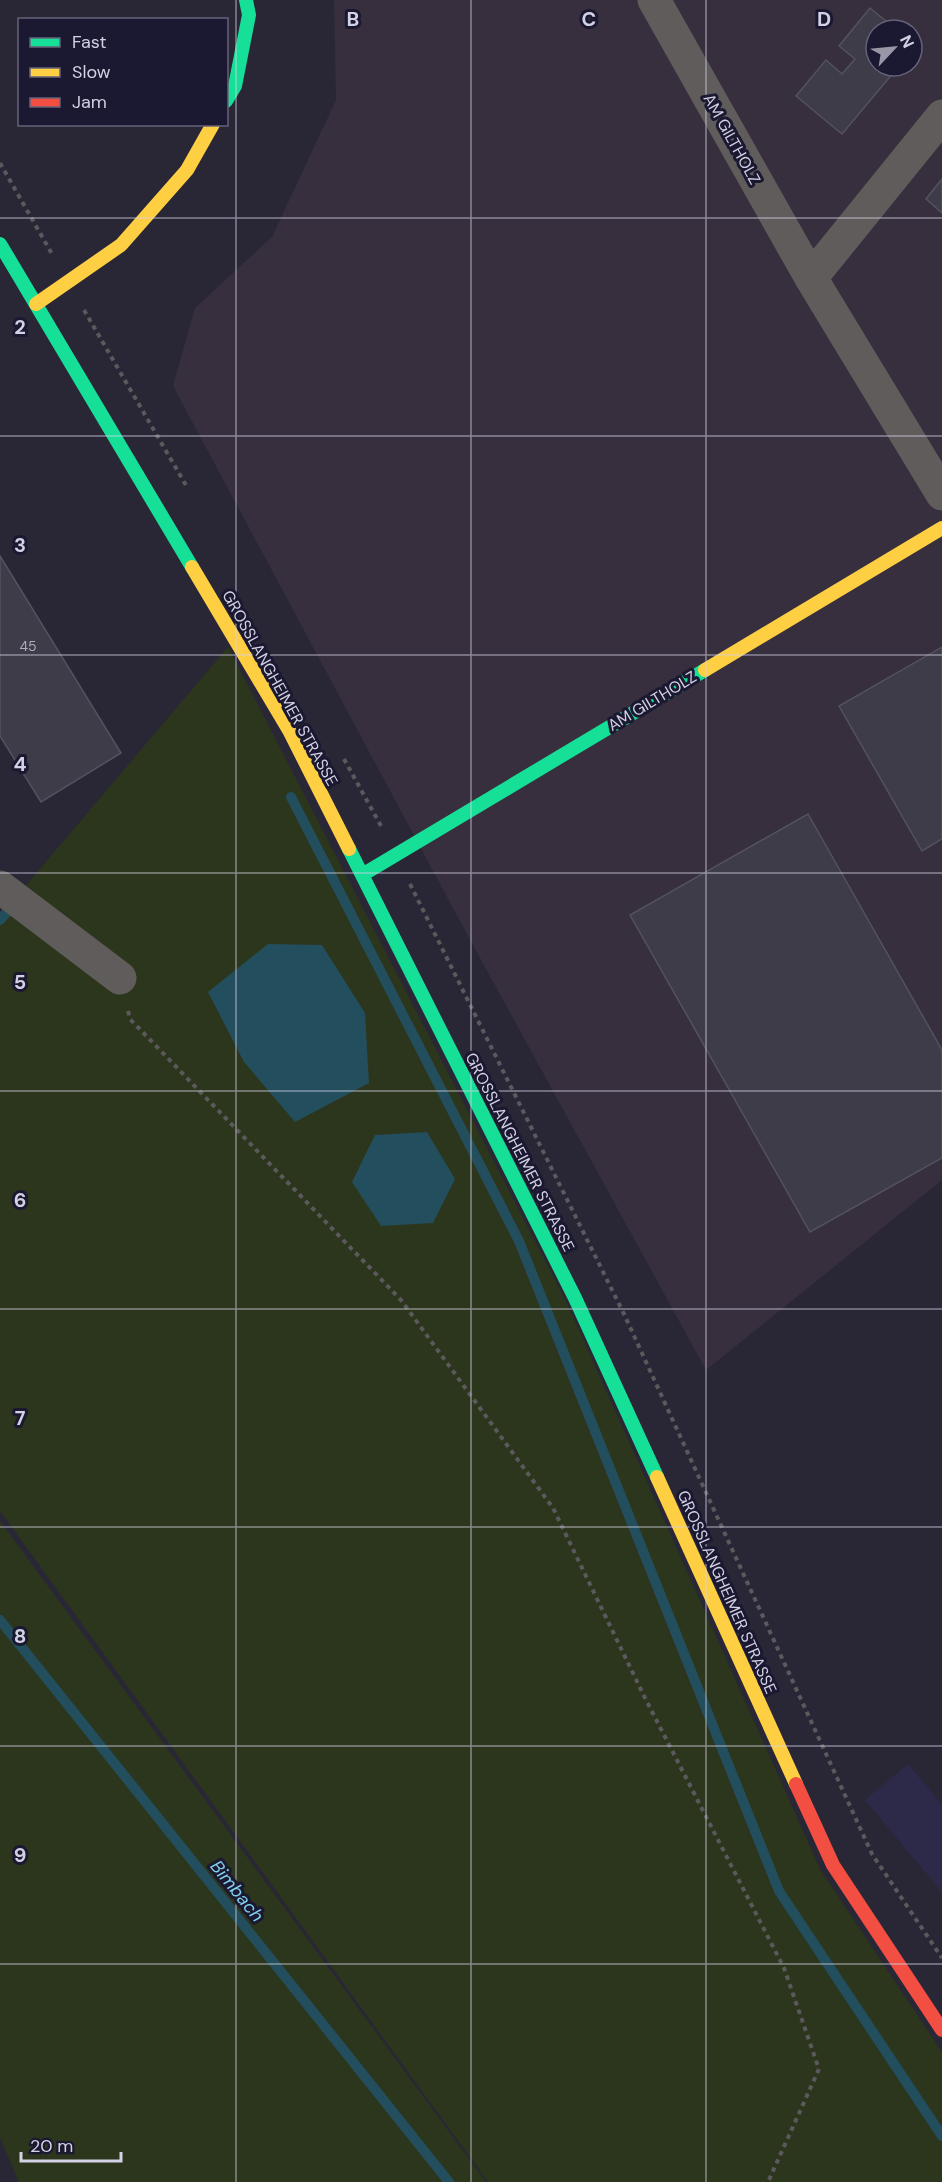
<svg xmlns="http://www.w3.org/2000/svg" width="942" height="2182" viewBox="0 0 942 2182" font-family="'DM Sans',sans-serif">
<style>
.commercial{fill:#382f3e;fill-rule:evenodd}
.built{fill:#2c2a48}
.green{fill:#2c361c}
.water{fill:#234e5d}
.lines{fill:none;stroke-linecap:round;stroke-linejoin:round}
.stream{stroke:#234e5d;stroke-width:10}
.building{fill:#3e3c48;stroke:#53525f;stroke-width:1.5}
.path{stroke:#5b595c;stroke-width:4;stroke-dasharray:4.5 4.5;stroke-linecap:butt}
.street{stroke:#5f5c5b;stroke-width:33}
.fast{stroke:#16e098;stroke-width:14}
.slow{stroke:#ffcf43;stroke-width:14}
.jam{stroke:#f24e42;stroke-width:14}
.grid{fill:none;stroke:#d3d2e4;stroke-width:1.5;stroke-opacity:0.55}
.labels{text-anchor:middle;dominant-baseline:central;stroke-width:6;stroke-linejoin:round;paint-order:stroke}
.number-label{font-size:14px;fill:#aeacbd}
.street-label{font-size:16px;fill:#d3d2e4;stroke:#1b1831}
.water-label{font-size:18px;font-style:italic;fill:#80d0eb;stroke:#1b1831}
.grid-label{font-size:20px;text-anchor:middle;font-weight:bold;fill:#d3d2e4;stroke:#1b1831;stroke-width:6;stroke-linejoin:round;paint-order:stroke}
</style>
<rect width="100%" height="100%" fill="#292736"/>
<path class="commercial" d="M334,0H942V1180L706,1370L468,936L173,386L195,308L272,237L336,100ZM876,30H912V66H876Z"/>
<path class="built" d="M908,1764L942,1805V1892L865,1800Z"/>
<path class="green" d="M228,647L566,1301L820,1869L942,2052V2182H488L0,1511V916Z
M0,1521L486,2182H19L0,2138Z"/>
<path class="water" d="M268,944L322,945L365,1013L369,1083L295,1122L244,1062L208,992Z
M427,1132L455,1179L433,1223L381,1226L352,1182L375,1135Z"/>
<g class="lines">
<path class="stream" d="M291,797L519,1241L779,1891L942,2136
M0,920L12,906
M0,1620L449,2182"/>
</g>
<path class="building" d="M870,8L897,30H876V66H899L842,134L796,96L826,60L842,74L855,59L839,46Z
M942,179V213L926,199Z
M0,556L121,753L41,802L0,736Z
M942,647V839L922,851L839,706Z
M808,814L942,1050V1158L810,1232L630,915Z"/>
<g class="lines">
<path class="path" d="M0,163L52,254
M84,310L187,487
M344,759L381,826
M410,884L624,1314L872,1854L942,1958
M128,1011L130,1019L401,1300L553,1508L645,1698L784,1968L819,2069L768,2182"/>
<path class="street" d="M654,0L811,278L942,494
M811,278L942,116
M0,887L120,978"/>
<path class="fast" d="M226,101L235,86L249,15L246,0
M0,244L192,567
M349,849L575,1298L657,1477
M362,875L705,670"/>
<path class="slow" d="M36,304L121,245L187,170L213,124
M192,567L290,732L349,849
M705,670L942,528
M657,1477L796,1784"/>
<path class="jam" d="M796,1784L833,1865L942,2030"/>
</g>
<path class="grid" d="M236,0V2182M471,0V2182M706,0V2182M0,218H942M0,436H942M0,655H942M0,873H942M0,1091H942M0,1309H942M0,1527H942M0,1746H942M0,1964H942"/>
<g class="labels">
<g class="number-label">
<text x="28" y="646">45</text>
</g>
<g class="street-label">
<text transform="translate(732 139) rotate(61)">AM GILTHOLZ</text>
<text transform="translate(280 688) rotate(61)">GROSSLANGHEIMER STRASSE</text>
<text transform="translate(652 701) rotate(-31)">AM GILTHOLZ</text>
<text transform="translate(520 1152) rotate(63)">GROSSLANGHEIMER STRASSE</text>
<text transform="translate(727 1592) rotate(66)">GROSSLANGHEIMER STRASSE</text>
</g>
<g class="water-label">
<text transform="translate(237 1891) rotate(51)">Bimbach</text>
</g>
</g>
<g class="grid-label">
<text x="353" y="26">B</text>
<text x="589" y="26">C</text>
<text x="824" y="26">D</text>
<text x="20" y="334">2</text>
<text x="20" y="552">3</text>
<text x="20" y="771">4</text>
<text x="20" y="989">5</text>
<text x="20" y="1207">6</text>
<text x="20" y="1425">7</text>
<text x="20" y="1643">8</text>
<text x="20" y="1862">9</text>
</g>
<rect x="18" y="18" width="210" height="108" fill="#1b1831" stroke="#656279" stroke-width="1.5"/>
<rect x="30" y="38" width="30" height="9" fill="#16e098" stroke="#656279" stroke-width="1.5"/>
<text x="72" y="48" font-size="18" fill="#d3d2e4">Fast</text>
<rect x="30" y="68" width="30" height="9" fill="#ffcf43" stroke="#656279" stroke-width="1.5"/>
<text x="72" y="78" font-size="18" fill="#d3d2e4">Slow</text>
<rect x="30" y="98" width="30" height="9" fill="#f24e42" stroke="#656279" stroke-width="1.5"/>
<text x="72" y="108" font-size="18" fill="#d3d2e4">Jam</text>
<g transform="translate(894 48) rotate(64)"><circle r="28" fill="#1b1831" stroke="#656279" stroke-width="1.5"/>
<path d="M0-4.5L10 22L0 15L-10 22Z" fill="#9896a7"/>
<text y="-9" font-size="16" font-weight="bold" text-anchor="middle" fill="#d3d2e4">N</text>
</g>
<path d="M21 2152v9h100v-9" fill="none" stroke="#d3d2e4" stroke-width="3"/>
<text x="30" y="2152" font-size="18" fill="#d3d2e4" stroke="#1b1831" stroke-width="4.5" paint-order="stroke">20 m</text>
</svg>
